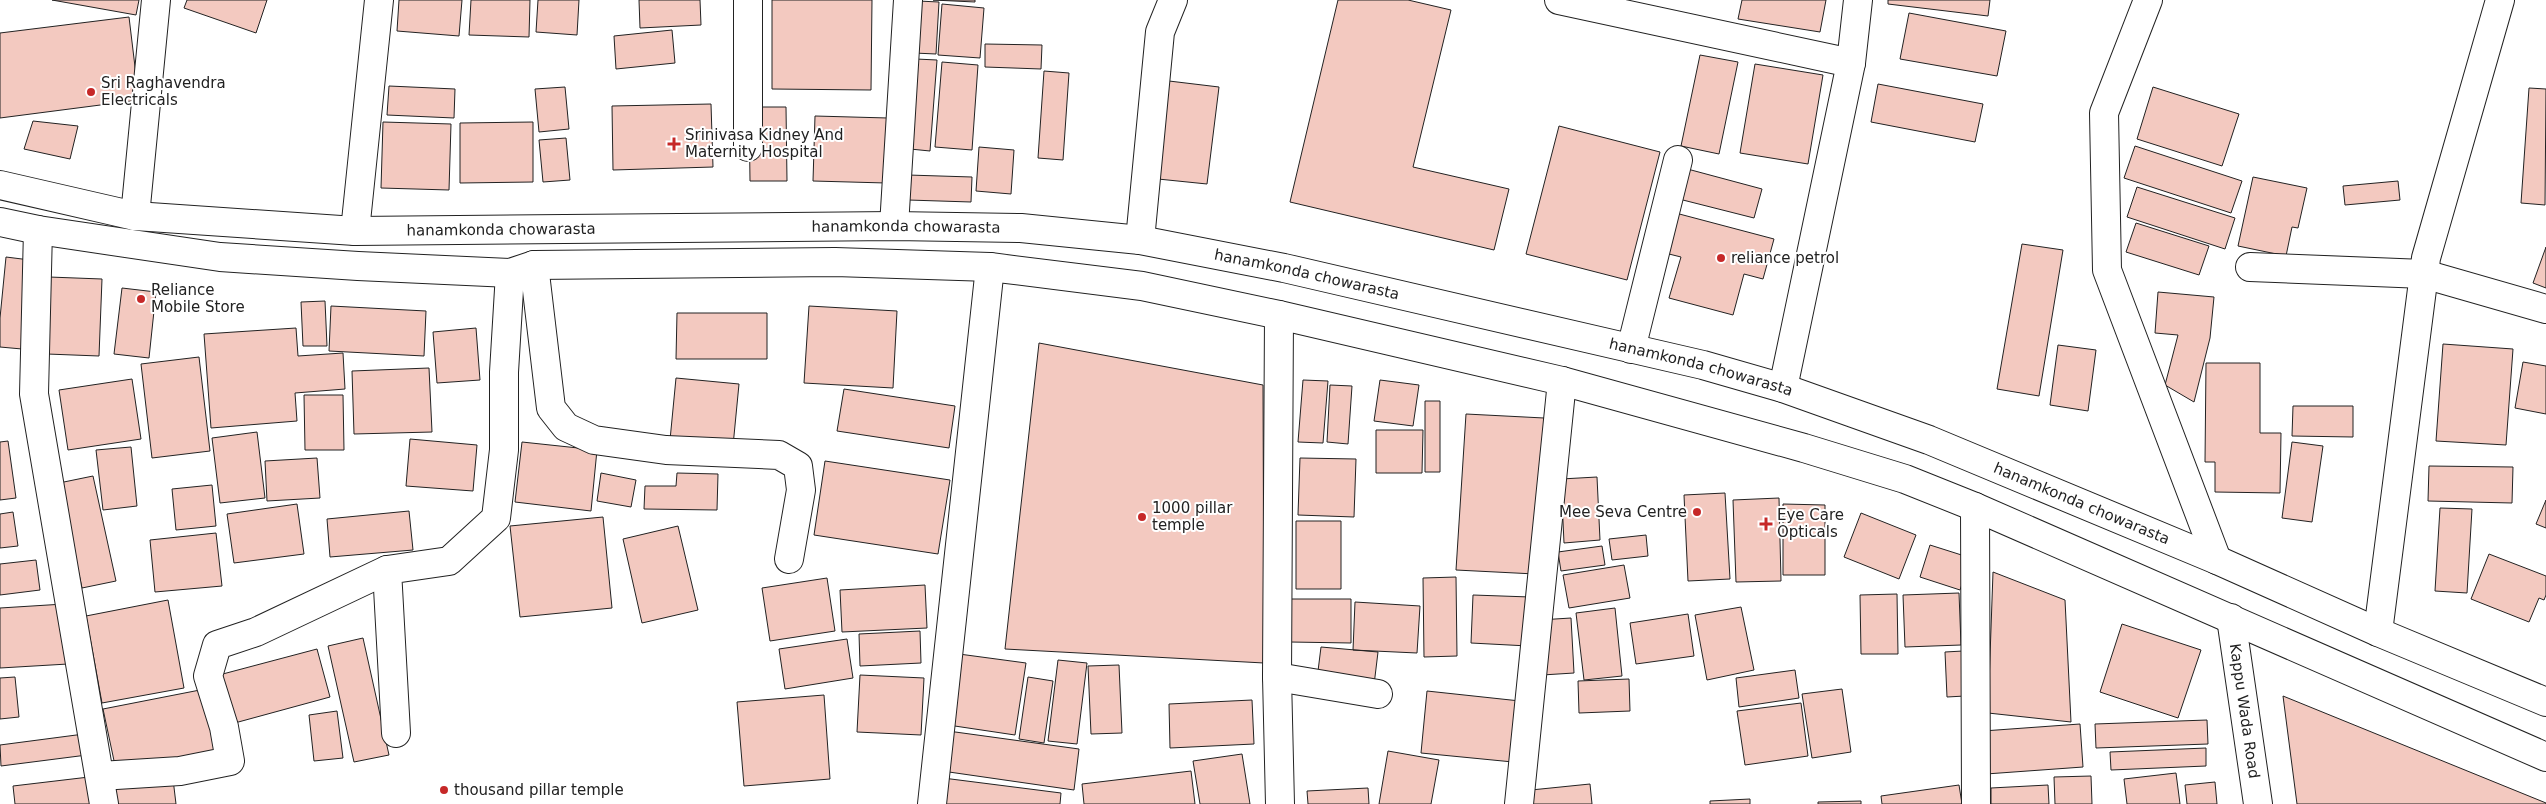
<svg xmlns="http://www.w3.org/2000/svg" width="2546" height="804" viewBox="0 0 2546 804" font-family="'DejaVu Sans',sans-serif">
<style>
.building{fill:#f3c9c0;stroke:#222}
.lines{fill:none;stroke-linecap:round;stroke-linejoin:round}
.minor-casing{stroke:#222;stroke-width:30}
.trunk-casing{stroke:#222;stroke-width:30}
.minor{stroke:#fff;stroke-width:28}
.trunk{stroke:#fff;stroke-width:28}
.poi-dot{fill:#c62828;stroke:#fff;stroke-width:2}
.labels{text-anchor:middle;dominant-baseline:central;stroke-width:4;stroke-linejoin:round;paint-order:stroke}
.poi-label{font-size:15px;fill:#222;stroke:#fff;text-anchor:start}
.street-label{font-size:15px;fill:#222;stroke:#fff}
</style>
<rect width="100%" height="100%" fill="#fff"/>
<path class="building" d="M52,0H139L136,15Z
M187,0H267L256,33L184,8Z
M399,0H462L459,36L397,31Z
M471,0H530L529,37L469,35Z
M538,0H579L577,35L536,32Z
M639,0H700L701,25L640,28Z
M772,0H872L871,90L772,89Z
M933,0H975V2Z
M1338,0H1408L1451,10L1413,167L1509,189L1494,250L1290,202Z
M1742,0H1826L1820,32L1738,19Z
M1888,0H1990L1988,16L1888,4Z
M918,1L939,2L936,54L914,53Z
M942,4L984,8L980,58L938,55Z
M1909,13L2006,31L1997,76L1900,59Z
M129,17L139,100L0,118V33Z
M672,30L675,63L616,69L614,36Z
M985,44L1042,45L1041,69L985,67Z
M1700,55L1738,62L1719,154L1681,146Z
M916,59L937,60L930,151L910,149Z
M942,62L978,65L972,150L935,147Z
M1755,64L1823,75L1808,164L1740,153Z
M1044,71L1069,73L1063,160L1038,158Z
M1169,81L1219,87L1207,184L1158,179Z
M1878,84L1983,104L1975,142L1871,122Z
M389,86L455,89L454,118L387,115Z
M565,87L569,129L539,132L535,89Z
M2153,87L2239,114L2222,166L2137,139Z
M2529,88L2546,89L2545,205L2521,203Z
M711,104L713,167L613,170L612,106Z
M749,107H786L787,181H750Z
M815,116L888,118L886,183L813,181Z
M33,121L78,126L70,159L24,149Z
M383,122L451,124L449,190L381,188Z
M533,122V182L460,183V123Z
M1559,126L1660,152L1627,280L1526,254Z
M566,138L570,180L543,182L539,140Z
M2135,146L2242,181L2231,213L2124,178Z
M979,147L1014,150L1011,194L976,191Z
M1680,167L1762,189L1754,218L1671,197Z
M908,175L972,177L971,202L908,200Z
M2253,177L2307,188L2298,228L2292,227L2286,256L2238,246Z
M2398,181L2400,200L2345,205L2343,186Z
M2137,187L2235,218L2225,249L2127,217Z
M1668,211L1774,239L1763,279L1744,274L1733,315L1669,298L1681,257L1657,251Z
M2136,223L2209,246L2199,275L2126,252Z
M2022,244L2063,250L2039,396L1997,389Z
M2546,247V288L2533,283Z
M6,257L30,260L22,349L0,347V318Z
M49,277L102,279L99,356L47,354Z
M122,288L156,292L149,358L114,354Z
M2158,292L2214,297L2210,338L2194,402L2165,385L2178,335L2155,333Z
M325,301L327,346H303L301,302Z
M331,306L426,311L424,356L329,351Z
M809,306L897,311L893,388L804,383Z
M677,313H767V359H676Z
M296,328L298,356L343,353L345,389L295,393L297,421L211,428L204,334Z
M476,328L480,380L437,383L433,332Z
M1039,343L1263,385L1264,663L1005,649Z
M2443,344L2513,349L2506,445L2436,441Z
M2058,345L2096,350L2088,411L2050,405Z
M199,357L210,451L152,458L141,364Z
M2523,362L2546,366V414L2515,408Z
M2206,363H2260V433H2281L2280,493L2215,492V462H2205Z
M429,368L432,432L354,434L352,371Z
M676,378L739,384L733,446L670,440Z
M132,379L141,439L68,450L59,390Z
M1303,380L1328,381L1323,443L1298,442Z
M1380,380L1419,385L1413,426L1374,421Z
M1330,385L1352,386L1348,444L1327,442Z
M844,389L955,406L949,448L837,431Z
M304,395H343L344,450H305Z
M1425,401H1440V472H1425Z
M2293,406H2353V437L2292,436Z
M1466,414L1544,418L1535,574L1456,570Z
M1376,430H1423L1422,473H1376Z
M257,432L265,498L220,503L212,438Z
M410,439L477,445L473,491L406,486Z
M8,441L16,498L0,500V442Z
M522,442L597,450L591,511L515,502Z
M2292,442L2323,446L2312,522L2282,518Z
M131,447L137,506L103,510L96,450Z
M317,458L320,498L267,501L265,461Z
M1300,458L1356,459L1354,517L1298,515Z
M825,461L950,480L938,554L814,535Z
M2429,466L2513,467L2512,503L2428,501Z
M601,473L636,480L631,507L597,501Z
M677,473L718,474L717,510L644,509L645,486H676Z
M93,476L116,581L82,588L59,483Z
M1597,477L1600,540L1564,543L1561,479Z
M212,485L216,526L176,530L172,489Z
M1725,493L1730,579L1688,581L1684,495Z
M1779,498L1781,581L1736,582L1733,500Z
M2546,500V528L2536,524Z
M297,504L304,554L234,563L227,514Z
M1783,504L1825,505V575H1783Z
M2440,508L2472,509L2467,593L2435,591Z
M409,511L413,550L330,557L327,519Z
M13,512L18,546L0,548V514Z
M1861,513L1916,535L1899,579L1844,557Z
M603,517L612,608L520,617L510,526Z
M1296,521H1341V589H1296Z
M678,526L698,610L642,623L623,539Z
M216,533L222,586L155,592L150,540Z
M1646,535L1648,556L1612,560L1609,539Z
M1930,545L1971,558L1960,590L1920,577Z
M1602,546L1605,565L1561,571L1558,552Z
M2489,554L2546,576V595L2544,600L2539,598L2529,622L2471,599Z
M36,560L40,590L0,595V564Z
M1624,565L1630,598L1569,608L1563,575Z
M1993,572L2065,600L2071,722L1988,713Z
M1456,577L1457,656L1424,657L1423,578Z
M827,578L835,631L770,641L762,588Z
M925,585L927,628L842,632L840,590Z
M1959,593L1961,645L1905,647L1903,595Z
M1897,594L1898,654H1861L1860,595Z
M1473,595L1530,597L1528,646L1471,643Z
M1290,599H1351V643L1290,642Z
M168,600L184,688L102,703L86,616Z
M1355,602L1420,606L1417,653L1353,650Z
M64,604L68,664L0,668V608Z
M1741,607L1754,670L1707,680L1695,615Z
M1615,608L1622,676L1584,680L1576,613Z
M1688,614L1694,656L1636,664L1630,623Z
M1571,618L1574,673L1542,675L1539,620Z
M2122,624L2201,650L2178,718L2100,692Z
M920,631L921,663L860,666L859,634Z
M363,638L389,755L354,762L328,646Z
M847,639L853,678L785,689L779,649Z
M1321,647L1378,652L1374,685L1317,679Z
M317,649L330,697L231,724L219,675Z
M1963,651L1965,696L1947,697L1945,652Z
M959,654L1026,663L1015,735L948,725Z
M1058,660L1087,663L1077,744L1048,741Z
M1119,665L1122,733L1091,734L1088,666Z
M1795,670L1799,698L1739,707L1736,678Z
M860,675L924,678L921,735L857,732Z
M15,677L19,717L0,719V678Z
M1028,677L1053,681L1044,743L1019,739Z
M1629,679L1630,711L1579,713L1578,681Z
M205,689L217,750L116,770L103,709Z
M1842,689L1851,752L1812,758L1802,694Z
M1427,691L1520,701L1513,762L1421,753Z
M824,695L830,779L744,786L737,702Z
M2283,696L2546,803V804H2297Z
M1252,700L1254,744L1170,748L1169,704Z
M1801,703L1808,756L1745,765L1737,711Z
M337,711L343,758L314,761L309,715Z
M2207,720L2208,744L2096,748L2095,724Z
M2080,724L2083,767L1986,774L1983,731Z
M948,731L1079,749L1074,790L942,771Z
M84,734L87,755L1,766L0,745Z
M2206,748V766L2111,770L2110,752Z
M1388,751L1439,760L1431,804H1379Z
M1242,754L1250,804H1200L1193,761Z
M1191,771L1195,804H1084L1082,784Z
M2176,773L2180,804H2127L2124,779Z
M2091,776L2092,804H2055L2054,777Z
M89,777L93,804H15L13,786Z
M943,778L1061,793L1060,804H940Z
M173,779L176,804H115L113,785Z
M2215,782L2217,804H2187L2185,785Z
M1590,784L1592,804H1533L1531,790Z
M1959,785L1962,804H1882L1881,796Z
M2048,785L2049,804H1991V788Z
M1368,788L1369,804H1308L1307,791Z
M1750,799V804H1710V801Z
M1861,801V804H1818V802Z"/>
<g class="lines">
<g class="minor-casing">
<g id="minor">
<path d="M748,0V147"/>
<path d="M1559,0L1851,63"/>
<path d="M2148,0L2104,113L2107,270L2217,560"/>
<path d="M135,216L156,0"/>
<path d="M894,226L908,0"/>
<path d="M38,230L34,394L104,804"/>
<path d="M355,231L379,0"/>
<path d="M1140,240L1160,32L1173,0"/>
<path d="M534,265L551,408L566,427L594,440L666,450L779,455L798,466L801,490L789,559"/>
<path d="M2250,267L2424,274L2546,309"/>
<path d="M1279,315L1277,677L1280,804"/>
<path d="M1631,349L1678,160"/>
<path d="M1783,388L1851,63L1858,0"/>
<path d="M1975,507L1976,804"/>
<path id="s1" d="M2231,618L2258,804"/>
<path d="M2378,632L2426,258L2500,0"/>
<path d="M1277,677L1378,694"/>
<path d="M396,733L387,570L449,561L496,518L504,450V372L510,273"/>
<path d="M100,776L180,771L230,761L224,727L208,676L217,645L256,632L387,570"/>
<path d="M932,804L990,267"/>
<path d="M1519,804L1562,381"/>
</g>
</g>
<g class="trunk-casing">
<g id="trunk">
<path id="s2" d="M0,185L135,216L355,231L894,226L1021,228L1140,240L1284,268L1703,365L1783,388L1929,440L2217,560L2378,632L2546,702"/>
<path d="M0,222L38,230L220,257L358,266L510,273L534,265L835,262L990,267L1142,286L1279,315L1562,381L1804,448L1905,479L1975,507L2546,757"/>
</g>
</g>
<use href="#minor" class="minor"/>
<use href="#trunk" class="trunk"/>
</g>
<g class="poi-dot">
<circle cx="91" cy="92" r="5"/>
<path d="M671.5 136.5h5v5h5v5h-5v5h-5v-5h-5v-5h5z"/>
<circle cx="1721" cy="258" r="5"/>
<circle cx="141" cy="299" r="5"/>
<circle cx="1697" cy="512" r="5"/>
<circle cx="1142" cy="517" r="5"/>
<path d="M1763.5 516.5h5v5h5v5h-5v5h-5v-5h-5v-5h5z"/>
<circle cx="444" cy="790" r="5"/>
</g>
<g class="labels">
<g class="poi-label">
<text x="101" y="83">Sri Raghavendra<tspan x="101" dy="17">Electricals</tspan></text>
<text x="685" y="135">Srinivasa Kidney And<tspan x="685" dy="17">Maternity Hospital</tspan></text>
<text x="1731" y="258">reliance petrol</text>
<text x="151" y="290">Reliance<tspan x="151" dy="17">Mobile Store</tspan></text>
<text x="1152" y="508">1000 pillar<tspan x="1152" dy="17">temple</tspan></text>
<text x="1687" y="512" text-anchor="end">Mee Seva Centre</text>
<text x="1777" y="515">Eye Care<tspan x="1777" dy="17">Opticals</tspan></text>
<text x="454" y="790">thousand pillar temple</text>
</g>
<g class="street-label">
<text stroke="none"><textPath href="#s2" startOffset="910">hanamkonda chowarasta</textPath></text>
<text stroke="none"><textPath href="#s2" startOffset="505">hanamkonda chowarasta</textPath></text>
<text stroke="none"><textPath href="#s2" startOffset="1315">hanamkonda chowarasta</textPath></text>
<text stroke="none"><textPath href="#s2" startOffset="1720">hanamkonda chowarasta</textPath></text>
<text stroke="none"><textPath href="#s2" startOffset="2125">hanamkonda chowarasta</textPath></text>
<text stroke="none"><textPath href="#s1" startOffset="94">Kappu Wada Road</textPath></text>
</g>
</g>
</svg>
